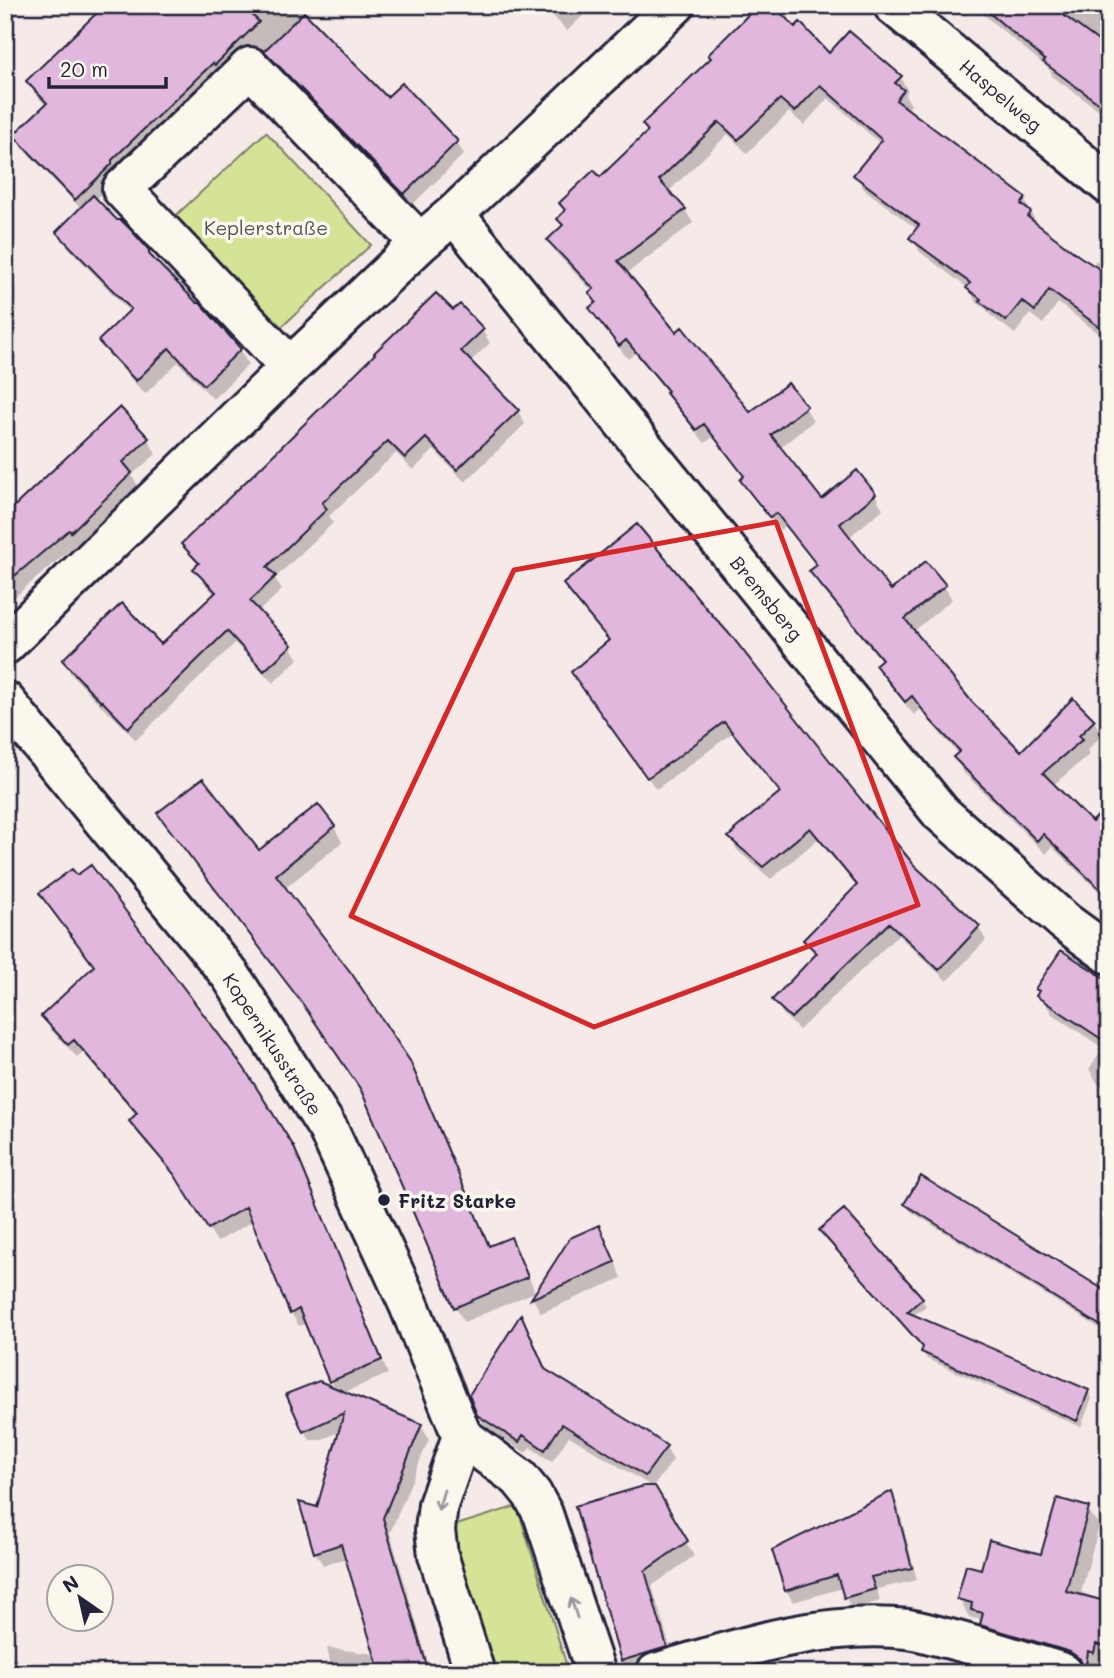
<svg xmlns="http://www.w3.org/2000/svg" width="1114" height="1678" viewBox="0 0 1114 1678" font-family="Mali,sans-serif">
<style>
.green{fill:#d4e396;stroke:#7b8268;stroke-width:2}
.shadow{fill:#0003}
.building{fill:#e2b7dd;stroke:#22223b;stroke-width:2}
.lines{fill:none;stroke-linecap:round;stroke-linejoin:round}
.minor-casing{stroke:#22223b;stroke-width:44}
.minor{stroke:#fbf7ec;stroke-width:38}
.oneway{stroke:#99979c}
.marked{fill:none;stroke:#d62828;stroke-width:5;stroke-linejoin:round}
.poi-dot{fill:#22223b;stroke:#fbf7ec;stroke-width:2.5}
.labels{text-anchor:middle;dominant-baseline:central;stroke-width:7;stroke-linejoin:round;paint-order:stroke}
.street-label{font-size:19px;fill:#22223b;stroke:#fbf7ec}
.park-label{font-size:19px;fill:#4e5252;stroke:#fbf7ec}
.poi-label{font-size:19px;font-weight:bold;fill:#22223b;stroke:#fbf7ec;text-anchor:start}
</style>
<rect width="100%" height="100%" fill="#f6eae9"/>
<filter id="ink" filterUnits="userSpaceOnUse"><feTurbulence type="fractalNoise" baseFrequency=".0143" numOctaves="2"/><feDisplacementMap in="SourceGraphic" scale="14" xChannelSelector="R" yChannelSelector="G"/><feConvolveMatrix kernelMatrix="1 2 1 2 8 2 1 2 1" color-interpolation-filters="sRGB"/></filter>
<g filter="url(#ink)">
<path class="green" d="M266,132L371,245L277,331L171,220Z
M517,1506L569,1673H495L450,1527Z"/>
<path class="shadow" d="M107,5H296L387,99L456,142L464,154L412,205L275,64L265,58L125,171L95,200L148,251L154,261L199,305L240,350L248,365L213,399L178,362L145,394L109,355L101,341L130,312L67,246L59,232L82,210L23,148L16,136L47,106L35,94L28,81Z
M543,5H594L567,31Z
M972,5H1109V117L1053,77L1049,69Z
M795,30L829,55L900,77L908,91L905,95L911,105L907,110L1024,199L1039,228L1092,266L1096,260L1109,270V341L1058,303L1043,324L1030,314L1015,334L990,315L986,309L976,302L969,289L920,252L912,238L918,230L864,189L856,175L881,144L828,98L804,125L789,112L747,153L728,134L668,192L685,210L693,223L626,274L676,335L749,415L805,407L813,421L780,448L822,501L875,495L883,509L848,538L891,592L944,586L952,599L913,632L971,704L1021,753L1073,701L1094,721L1102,735L1087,750L1090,754L1053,785L1092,824L1109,806V901L1052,847L1046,854L963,772L955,758L959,754L942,736L921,709L914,715L885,679L877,665L882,661L819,585L811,571L817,567L785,526L780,530L756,502L748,487V481L713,437L705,443L676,407L668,393L635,353L628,359L599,322L591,308L597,304L591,294L593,292L557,254L549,240L564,227L559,219L566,212L561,204L600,179L649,133L644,125Z
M453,313L482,330L490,343L470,362L518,411L525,424L465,482L434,450L413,470L396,453L329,516L333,523L275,578L282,590L258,612L290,646L298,659L273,683L235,643L136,740L110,713L109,714L71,674L64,661L161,647L215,595L203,582L195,569L199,565L191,557L184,544Z
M120,410L148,439L156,454L132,475L139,488L80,545L78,543L5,605V518Z
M565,585L913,866L978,927L986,940L947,981L898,935L799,1030L782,1013L775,1000L816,956L806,940L857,887L818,839L771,879L737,850L730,837L781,794L732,733L682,771L656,789L580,685L609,642L572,597Z
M160,814L258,853L334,827L342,842L284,889L409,1062L418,1078L490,1247L510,1239L519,1254L535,1292L464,1322L456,1308L365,1096L313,1018L168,828Z
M41,893L292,1148L301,1163L388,1374L342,1393L421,1426L429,1439L390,1533L431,1673H322L332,1670L327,1648L375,1654L347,1558L323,1565L315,1552L318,1509L341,1431L321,1440H310L302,1426L335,1390L307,1323L299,1326L291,1313L254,1220L217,1242L184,1187L139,1135L131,1121L137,1116L83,1052L77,1057L51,1030L43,1016L95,967L49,907Z
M1109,983V1091L1098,1084L1089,1069L1103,1048L1052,1014L1037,989Z
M906,1204L1109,1295V1334L910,1211Z
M599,1228L607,1243L622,1278L541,1313L533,1299L571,1239Z
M822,1230L921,1299L926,1306L913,1316L1088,1391L1092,1398L1081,1427L927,1359L923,1352L924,1348Z
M527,1329L546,1372L666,1448L673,1460L653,1487L694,1556L652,1586L674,1661L636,1673H629L622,1661L577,1507L651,1486L569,1436L552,1462L530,1447L526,1453L486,1428L479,1415Z
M891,1493L898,1505L917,1580L877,1589L880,1601L852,1609L845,1597L843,1588L793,1602L786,1590Z
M1088,1509L1099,1526L1081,1592L1109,1602V1671L992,1642L978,1619L969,1617L959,1599L983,1571L1043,1556Z
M15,1657L24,1673H5V1660Z
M942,1668L959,1673H941Z"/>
<path class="building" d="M105,5H243L259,22L215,65L213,63L112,160V164L75,200L13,135L47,103L26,81Z
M758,5H773L795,27L800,22L829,53L849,31L902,76L895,83L904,90L896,100L1026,198L1021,204L1031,212L1028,217L1079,256L1109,275V334L1049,290L1035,311L1022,301L1006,321L979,301L981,299L966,288L970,283L909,238L919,225L853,175L882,140L820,85L795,112L780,99L738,140L719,122L659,180L686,209L618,261L676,332L682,327L750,412L788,383L807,406L771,435L822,499L857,470L876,494L840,524L891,590L926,561L946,585L905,619L972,702L1021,751L1073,698L1095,720L1079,736L1083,739L1043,773L1092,822L1109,804V898L1043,834L1037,841L953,757L960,751L931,721L912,696L905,702L875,665L882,659L809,571L817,565L776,513L770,518L740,480L744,476L704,424L696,430L666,393L668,391L626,340L619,346L589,308L596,302L589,293L594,289L547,240L563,225L557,219L565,210L559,203L594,170L600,177L648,131L642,124L711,58L708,55Z
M980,5H1050L1109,49V111L1043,62L1045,60Z
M304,12L387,97L402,83L458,141L404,194L264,51Z
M93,195L117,220H121L131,230L149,250V254L197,303H200L241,349L204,385L169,348L136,381L98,341L131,309L56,232Z
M436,293L453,310L460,304L484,329L461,351L519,410L457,470L426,438L405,458L388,441L322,503L327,509L267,567L276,576L250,601L292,645L264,671L227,631L128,728L102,701L101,702L62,660L122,603L161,644L216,592L193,569L199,563L181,544L264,464L375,354L374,353Z
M120,407L149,438L123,462L132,473L71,532L69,530L5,584V515Z
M637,524L706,608L733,638L830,761L914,865L980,926L939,970L889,923L791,1018L772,1000L817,953L803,940L857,885L810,828L763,867L728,837L735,831L734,830L780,792L724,722L675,759L647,778L571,672L609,640L563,584Z
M203,778L259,850L318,804L335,826L276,875L352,974L410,1061L489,1246L511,1237L528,1277L454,1308L361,1090L302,1003L157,813Z
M91,865L244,1068L294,1147L382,1360L329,1382L299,1309L290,1314L246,1207L208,1229L174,1174L129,1121L137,1113L74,1040L68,1045L41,1016L94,966L39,893L72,869L77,875Z
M1061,950L1109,981V1044L1036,996L1039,991L1035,989Z
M921,1176L1109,1293V1331L904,1204Z
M844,1209L923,1298L907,1312L1089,1390L1077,1421L921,1352L923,1347L819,1230Z
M599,1225L615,1262L531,1299L570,1238Z
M521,1314L545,1369L647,1432L667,1446L645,1476L562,1424L545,1450L523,1435L519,1442L477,1415L469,1395Z
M319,1381L422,1424L383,1518L429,1673H380L341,1544L314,1553L299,1502L317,1507L344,1413L303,1432L286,1394Z
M644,1486H655L688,1541L645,1571L667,1647L621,1661L575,1506Z
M892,1491L912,1568L871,1577L875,1589L844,1598L837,1575L785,1591L772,1550Z
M1057,1498L1089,1507L1066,1591L1109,1602V1647L1096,1644L1094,1653L1088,1651L1085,1673L1080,1659L1070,1652L980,1625L983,1613L971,1610L972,1603L957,1599L966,1565L981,1569L989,1540L1041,1554Z"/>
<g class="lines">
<g class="minor-casing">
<path id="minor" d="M893,5L1109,185
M454,214L941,813L1065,922L1109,954
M290,367L122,189L250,67L420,243
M5,645L290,367L420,243L454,214L675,5
M5,701L231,976L328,1129L409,1305L462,1436L519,1478L532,1494L543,1514L596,1673
M462,1436L438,1505L435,1530L438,1555L475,1673
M656,1673C738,1648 822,1620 908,1629C922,1631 936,1636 950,1639C988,1649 1025,1661 1063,1673"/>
</g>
<use href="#minor" class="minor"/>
</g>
<defs><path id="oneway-shaft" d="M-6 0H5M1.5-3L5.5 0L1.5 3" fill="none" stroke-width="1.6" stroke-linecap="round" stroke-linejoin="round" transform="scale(1.75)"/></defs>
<g class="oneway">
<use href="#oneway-shaft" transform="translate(441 1500) rotate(106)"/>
<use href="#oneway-shaft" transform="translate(574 1608) rotate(-108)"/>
</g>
</g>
<path class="marked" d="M776,522L918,905L594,1027L351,916L514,570Z"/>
<circle class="poi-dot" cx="384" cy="1200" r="7"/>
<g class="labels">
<g class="street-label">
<text transform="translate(1001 95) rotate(40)">Haspelweg</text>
<text transform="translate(767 598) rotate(51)">Bremsberg</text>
<text transform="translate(273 1044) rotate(57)">Kopernikusstraße</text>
</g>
<g class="park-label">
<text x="266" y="227">Keplerstraße</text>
</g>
<g class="poi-label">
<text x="398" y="1200">Fritz Starke</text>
</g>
</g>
<rect width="1114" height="1678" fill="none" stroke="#fbf7ec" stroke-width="28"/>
<rect x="14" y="14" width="1086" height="1650" fill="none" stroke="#22223b" stroke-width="2.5" filter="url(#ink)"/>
<g transform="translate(80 1598) rotate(326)"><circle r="33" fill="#fbf7ec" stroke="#a4a2a5" stroke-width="2"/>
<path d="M0-5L12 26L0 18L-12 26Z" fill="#22223b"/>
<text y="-10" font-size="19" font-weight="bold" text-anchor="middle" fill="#22223b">N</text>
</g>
<path d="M49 77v10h117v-10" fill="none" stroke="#22223b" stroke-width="3.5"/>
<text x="60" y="77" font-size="21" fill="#22223b" stroke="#fbf7ec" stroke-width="5" paint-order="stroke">20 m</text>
</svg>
